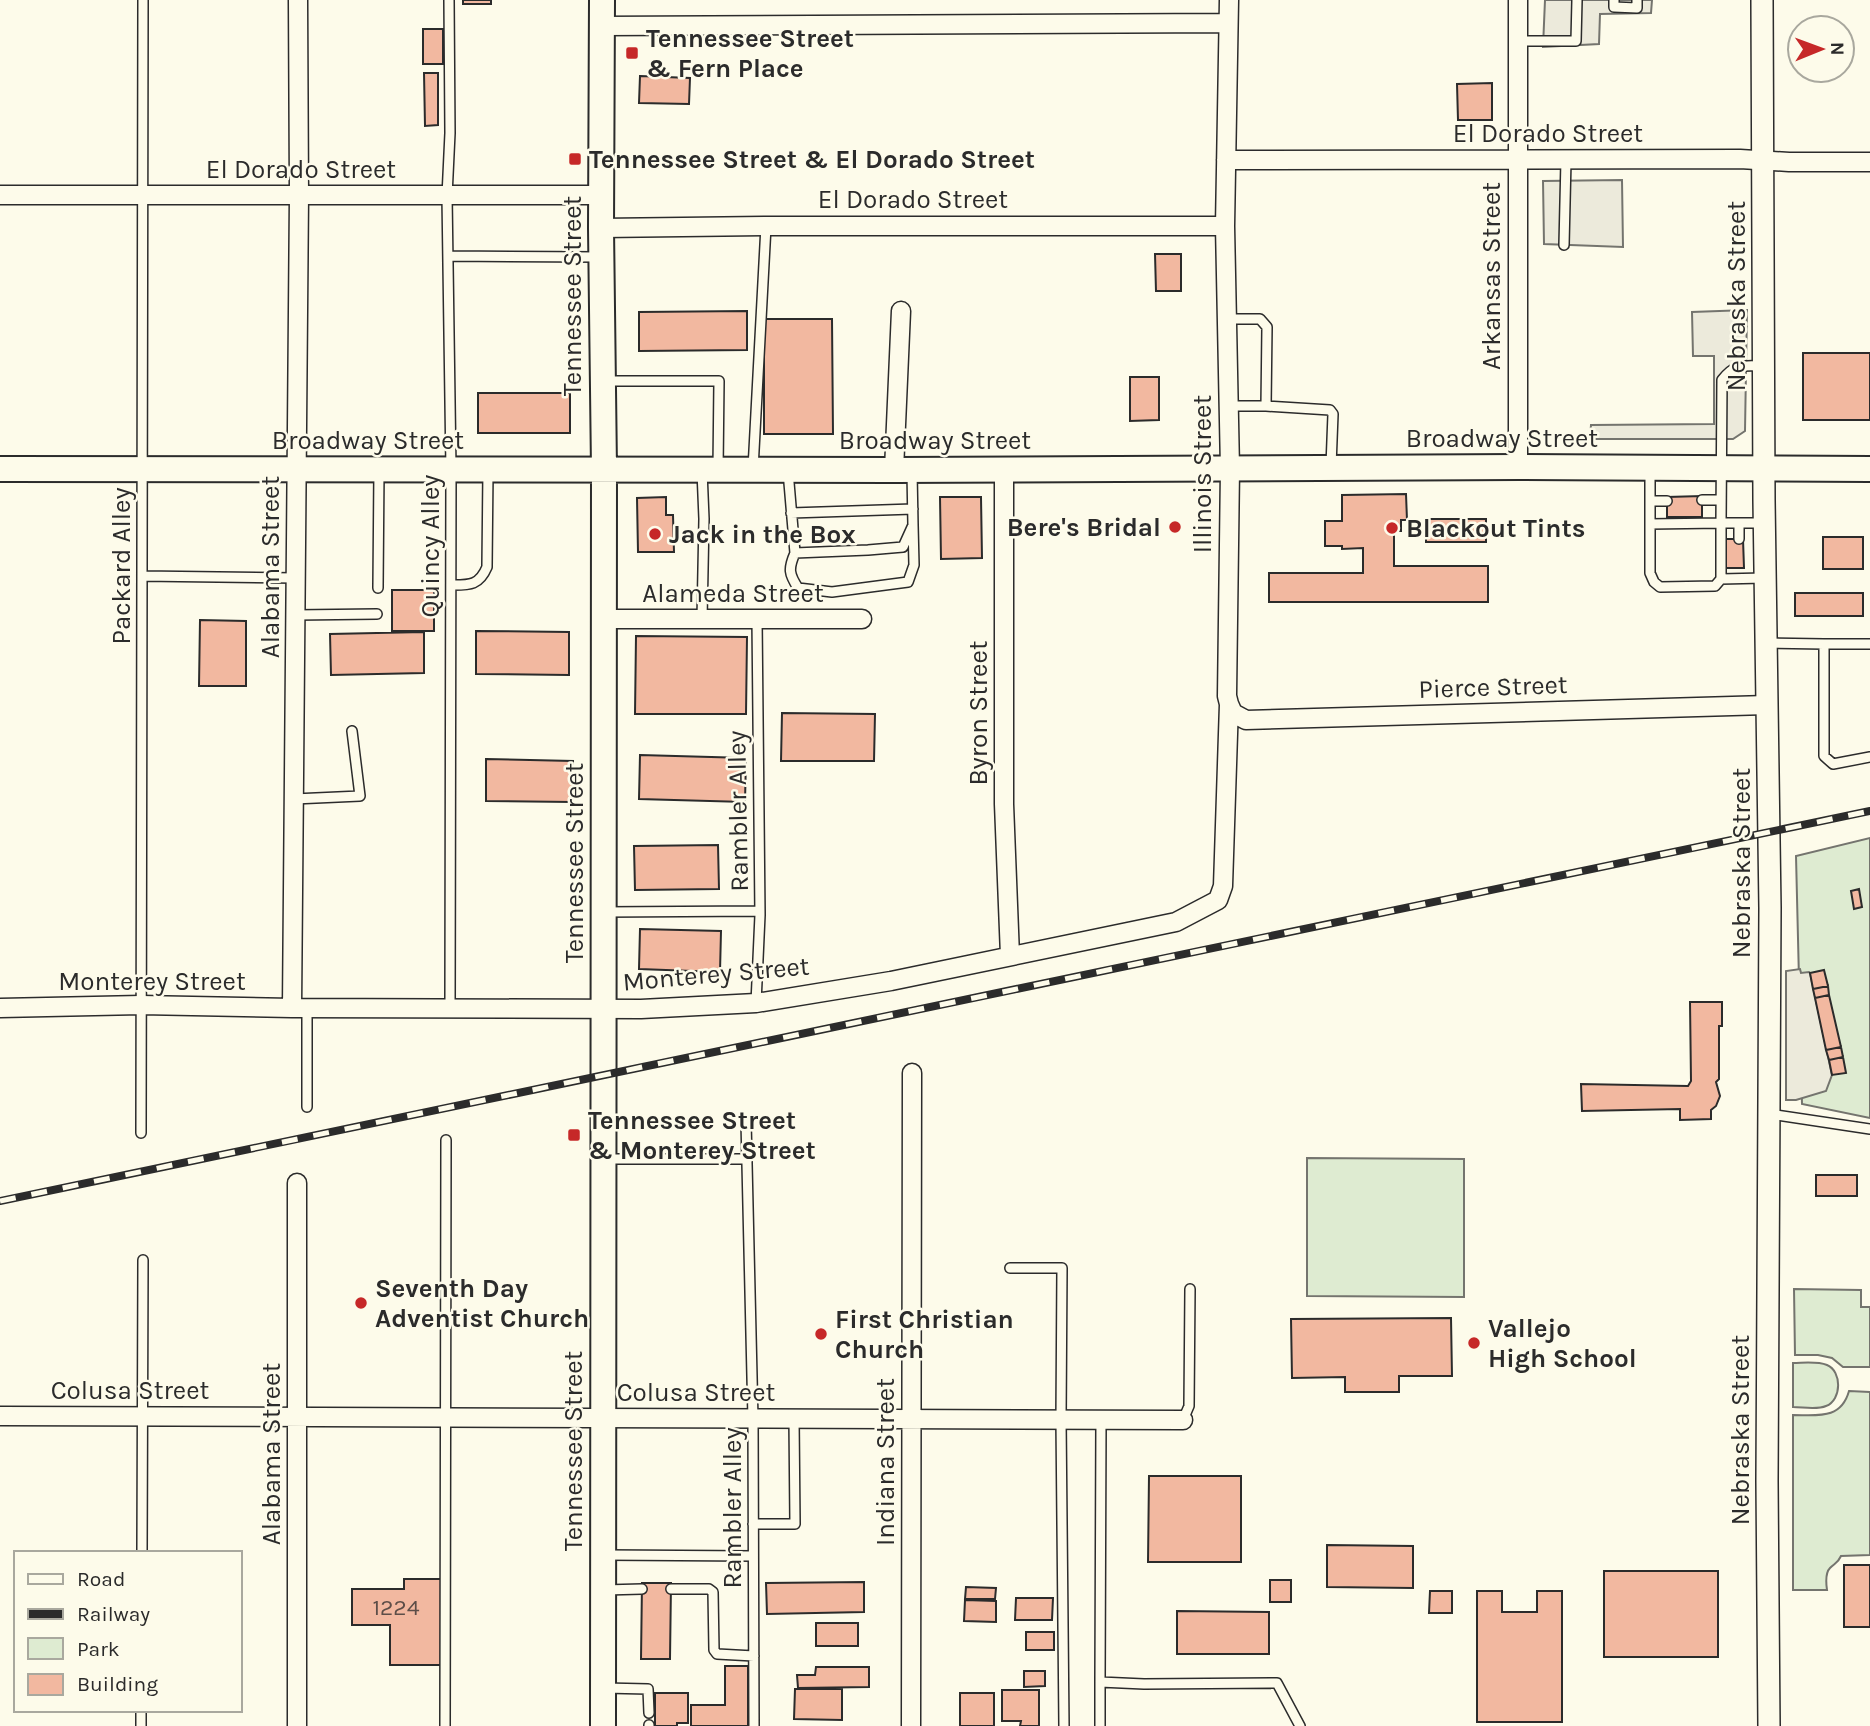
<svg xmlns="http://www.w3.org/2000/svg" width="1870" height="1726" viewBox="0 0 1870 1726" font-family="Karla,sans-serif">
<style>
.green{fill:#deebd1;stroke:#74746e;stroke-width:2}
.parking{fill:#eceadb;stroke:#74746e;stroke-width:2}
.building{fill:#f2b8a0;stroke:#2b2b2b;stroke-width:2}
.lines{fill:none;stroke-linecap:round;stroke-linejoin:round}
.service-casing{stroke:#2b2b2b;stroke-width:12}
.minor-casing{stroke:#2b2b2b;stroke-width:21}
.tertiary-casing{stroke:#2b2b2b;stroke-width:24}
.secondary-casing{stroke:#2b2b2b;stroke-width:28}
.service{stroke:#fdfbea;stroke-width:9}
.minor{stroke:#fdfbea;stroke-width:18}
.tertiary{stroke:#fdfbea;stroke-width:21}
.secondary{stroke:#fdfbea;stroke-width:24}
.rail-casing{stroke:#2b2b2b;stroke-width:8}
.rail{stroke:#fdfbea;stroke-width:5;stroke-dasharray:16;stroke-linecap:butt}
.poi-dot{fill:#c62828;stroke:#fdfbea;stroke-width:2.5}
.labels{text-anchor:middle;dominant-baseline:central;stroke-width:5;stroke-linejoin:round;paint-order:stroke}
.number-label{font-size:23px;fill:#5d4e48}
.poi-label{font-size:26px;font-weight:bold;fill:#2b2b2b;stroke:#fdfbea;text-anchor:start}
.street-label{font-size:26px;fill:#2b2b2b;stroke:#fdfbea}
</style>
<rect width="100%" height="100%" fill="#fdfbea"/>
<path class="green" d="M1870,838V1118L1802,1104L1796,856Z
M1307,1158L1464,1159V1297L1307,1296Z
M1794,1289L1861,1290V1307H1870V1367H1843L1832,1358L1818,1355H1795Z
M1793,1363C1803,1363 1817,1361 1827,1365C1842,1371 1842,1400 1826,1406C1817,1410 1803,1407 1793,1407Z
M1849,1391L1870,1392V1555L1841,1556C1838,1563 1835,1563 1830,1568C1825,1573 1826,1583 1827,1590H1793V1415C1817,1415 1841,1420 1849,1391Z"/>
<path class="parking" d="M1545,0H1652L1651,13L1600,14L1599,44L1543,47Z
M1622,180L1623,247L1544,244L1543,181Z
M1747,310L1745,431L1733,439H1590L1591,425L1714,424V356H1693L1692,312Z
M1800,969L1801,973L1809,972L1810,973L1832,1075L1826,1091L1796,1100H1786V971Z"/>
<path class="building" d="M463,0H491V4H463Z
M423,29H443V64H423Z
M424,73H438V125L425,126Z
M640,76L690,78L689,104L639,103Z
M1492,83V120H1458L1457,84Z
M1155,254H1181V291H1156Z
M747,311V350L639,351V312Z
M764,319H832L833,434H764Z
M1803,353H1870V420H1803Z
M1130,377H1159V420L1130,421Z
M478,393H570V433H478Z
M1406,494L1407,520H1401V531H1394V566H1488V602H1269V573H1363V548L1342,549V546H1325V521H1342V495Z
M1702,496V517H1667V497Z
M666,497V515H673L674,552H638L637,498Z
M940,497H981L982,558L941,559Z
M1426,519H1486V542H1426Z
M1823,537H1863V569H1823Z
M1724,539H1743L1744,568H1724Z
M392,590H434V631H392Z
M1795,593H1863V616H1795Z
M200,620L246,621V686H199Z
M476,631L569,632V675L476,674Z
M424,632V673L331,675L330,634Z
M636,636L747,637L746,714H635Z
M782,713L875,714L874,761H781Z
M640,755L746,758L745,802L639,799Z
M486,759L573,761L572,802L486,801Z
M718,845L719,889L635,890L634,846Z
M1859,889L1862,907L1854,909L1851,891Z
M640,929L721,931L720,972L639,969Z
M1824,970L1828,986L1813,989L1810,973Z
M1828,986L1829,995L1815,998L1813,989Z
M1829,995L1841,1047L1826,1050L1815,998Z
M1690,1002H1722V1026H1719V1079L1716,1082L1720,1096L1716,1106L1711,1110V1119L1680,1120V1109L1582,1111L1581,1084L1688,1086L1691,1081Z
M1841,1047L1843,1057L1829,1060L1826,1050Z
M1843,1057L1846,1073L1832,1075L1829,1060Z
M1816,1175H1857V1196H1816Z
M1451,1318L1452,1376H1399V1392H1345V1377L1292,1378L1291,1319Z
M1149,1476H1241V1562H1148Z
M1327,1545L1413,1546V1588L1327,1587Z
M1844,1565H1870V1627H1844Z
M1604,1571H1718V1657H1604Z
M404,1579H441V1665H390V1625H352V1589H404Z
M1270,1580H1291V1602H1270Z
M864,1582V1612L767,1614L766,1583Z
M642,1583H671L670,1659H641Z
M966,1587L996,1588L995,1599H965Z
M1430,1591H1452V1613H1429Z
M1477,1591H1502V1612H1537V1591H1562V1722H1477Z
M1016,1598H1053L1052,1620H1015Z
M965,1600L996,1601V1622L964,1621Z
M1177,1611L1269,1612V1654H1177Z
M816,1623H858V1646H816Z
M1026,1632H1054V1650H1026Z
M725,1666H748V1726H691V1705H725Z
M816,1667H869V1687L798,1688L797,1675H815Z
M1024,1671H1045V1686L1024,1687Z
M795,1689H842V1720L794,1719Z
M1002,1690H1039V1726H1020L1021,1721H1002Z
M655,1693H688V1723H677V1726H655Z
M960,1693H994V1726H960Z"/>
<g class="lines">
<g class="service-casing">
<path id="service" d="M449,0L450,133L447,196L451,469L450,1007
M1614,0V7L1637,8V0
M1518,41H1576L1577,0
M1564,245L1566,160
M448,256L599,257
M1227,319H1260L1267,327L1266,406L1330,410L1333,414L1331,466
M1763,366C1743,366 1735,363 1722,380L1721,523H1763
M604,381H719L718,469
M1229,406H1266
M753,469L766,226
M702,471L704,519L702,619
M788,471L795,553
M912,472L913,525L903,547L868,550L795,553C788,569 789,574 798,588L832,592L908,582L914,565L913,525
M1702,500H1721
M1650,501H1667
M791,513L913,509
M1739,523V539
M1650,524L1721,523V579L1715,586L1660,587L1654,582L1650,573V469
M142,576L296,578
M1721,579L1764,578
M451,585C469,585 479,586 487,567L488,471
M378,588L379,470
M296,615L377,614
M1766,643L1824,644
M1870,644H1824V756L1833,764L1870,757
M294,799L360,796L352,731
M604,912L760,911
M756,1003L760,915L757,619
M307,1107V1008
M1770,1114L1870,1129
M746,1121L753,1419L754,1726
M141,1133L143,0
M605,1159H747
M1010,1268H1062L1061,1420L1064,1726
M1183,1420L1189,1406L1190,1289
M753,1524H795L794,1419
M142,1553L143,1260
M605,1555L753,1556
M671,1589H709L713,1592L714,1650L717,1654L754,1656
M604,1590L642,1589
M1100,1682L1101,1420
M604,1688L648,1689L649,1713
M141,1726V1710
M445,1726L446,1140
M649,1726V1725
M1100,1726V1682L1144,1684L1277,1683L1300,1726"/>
</g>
<g class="minor-casing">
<path id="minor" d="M602,26L1228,23
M1226,160L1740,159L1789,162H1870
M0,195H601
M601,228L766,226H1225
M1518,467V0
M1004,469V804L1010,956
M894,470L901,311
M604,619H862
M1229,704L1233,713L1246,720L1767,705
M0,1008L141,1005L292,1008L641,1009L756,1003L891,981L1176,922L1218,900L1223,886L1229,704L1227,696L1230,469L1225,226L1229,0
M292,1008L299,195L298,0
M297,1183V1726
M0,1416L1183,1420
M911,1726L912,1073"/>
</g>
<g class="tertiary-casing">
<path id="tertiary" d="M1762,0L1764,500L1770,908L1767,1481L1769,1726"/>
</g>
<g class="secondary-casing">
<path id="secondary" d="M602,0L601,228L604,469L603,1726
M0,469L894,470L1518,467L1870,469"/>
</g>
<use href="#service" class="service"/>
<use href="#minor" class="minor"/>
<use href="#tertiary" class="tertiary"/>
<use href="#secondary" class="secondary"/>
<g class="rail-casing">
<path id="rail" d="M0,1201L1870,811"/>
</g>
<use href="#rail" class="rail"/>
</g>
<g class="poi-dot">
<rect x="625" y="46" width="14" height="14" rx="3.5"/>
<rect x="568" y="152" width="14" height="14" rx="3.5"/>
<circle cx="1175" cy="527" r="7"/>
<circle cx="1392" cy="528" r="7"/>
<circle cx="655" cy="534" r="7"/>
<rect x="567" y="1128" width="14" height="14" rx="3.5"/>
<circle cx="361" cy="1303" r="7"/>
<circle cx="821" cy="1334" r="7"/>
<circle cx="1474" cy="1343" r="7"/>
</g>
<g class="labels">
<g class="number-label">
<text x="396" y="1607">1224</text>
</g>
<g class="poi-label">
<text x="646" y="38">Tennessee Street<tspan x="646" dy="30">&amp; Fern Place</tspan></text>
<text x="589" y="159">Tennessee Street &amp; El Dorado Street</text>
<text x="1161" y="527" text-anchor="end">Bere's Bridal</text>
<text x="1406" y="528">Blackout Tints</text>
<text x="669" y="534">Jack in the Box</text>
<text x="588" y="1120">Tennessee Street<tspan x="588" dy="30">&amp; Monterey Street</tspan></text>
<text x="375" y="1288">Seventh Day<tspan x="375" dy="30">Adventist Church</tspan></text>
<text x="835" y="1319">First Christian<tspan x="835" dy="30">Church</tspan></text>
<text x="1488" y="1328">Vallejo<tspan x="1488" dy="30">High School</tspan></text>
</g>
<g class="street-label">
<text x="1548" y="133">El Dorado Street</text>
<text x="301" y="169">El Dorado Street</text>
<text x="913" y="199">El Dorado Street</text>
<text transform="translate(1491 276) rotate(-90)">Arkansas Street</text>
<text transform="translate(572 296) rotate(-90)">Tennessee Street</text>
<text transform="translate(1736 296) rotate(-90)">Nebraska Street</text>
<text x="1502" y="438">Broadway Street</text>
<text x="368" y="440">Broadway Street</text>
<text x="935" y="440">Broadway Street</text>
<text transform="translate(1202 474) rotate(-90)">Illinois Street</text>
<text transform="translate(430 546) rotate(-90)">Quincy Alley</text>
<text transform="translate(121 566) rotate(-90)">Packard Alley</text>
<text transform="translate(270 567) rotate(-90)">Alabama Street</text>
<text x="733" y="593">Alameda Street</text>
<text transform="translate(1493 687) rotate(-2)">Pierce Street</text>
<text transform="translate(978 713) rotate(-90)">Byron Street</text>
<text transform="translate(738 811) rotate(-91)">Rambler Alley</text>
<text transform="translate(574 863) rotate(-90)">Tennessee Street</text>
<text transform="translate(1741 863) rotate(-90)">Nebraska Street</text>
<text transform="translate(716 974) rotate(-5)">Monterey Street</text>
<text x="152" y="981">Monterey Street</text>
<text x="130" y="1390">Colusa Street</text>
<text x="696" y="1392">Colusa Street</text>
<text transform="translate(1740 1430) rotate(-90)">Nebraska Street</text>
<text transform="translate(573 1451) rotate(-90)">Tennessee Street</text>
<text transform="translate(271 1454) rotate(-90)">Alabama Street</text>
<text transform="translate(885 1462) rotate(-90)">Indiana Street</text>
<text transform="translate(732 1508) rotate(-90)">Rambler Alley</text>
</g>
</g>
<rect x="14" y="1551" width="228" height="161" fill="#fdfbea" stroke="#a9a89e" stroke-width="2"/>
<rect x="28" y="1574" width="35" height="10" fill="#fdfbea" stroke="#a9a89e" stroke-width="2"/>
<text x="77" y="1586" font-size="21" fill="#2b2b2b">Road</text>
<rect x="28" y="1609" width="35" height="10" fill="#2b2b2b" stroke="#a9a89e" stroke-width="2"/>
<text x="77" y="1621" font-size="21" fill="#2b2b2b">Railway</text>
<rect x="28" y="1638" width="35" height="21" fill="#deebd1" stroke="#a9a89e" stroke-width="2"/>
<text x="77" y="1656" font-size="21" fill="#2b2b2b">Park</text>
<rect x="28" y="1674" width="35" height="21" fill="#f2b8a0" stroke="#a9a89e" stroke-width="2"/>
<text x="77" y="1691" font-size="21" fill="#2b2b2b">Building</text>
<g transform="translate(1821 49) rotate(89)"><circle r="33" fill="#fdfbea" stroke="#a9a89e" stroke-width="2"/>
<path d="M0-5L12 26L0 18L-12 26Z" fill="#c62828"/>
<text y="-10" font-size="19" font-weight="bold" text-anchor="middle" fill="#2b2b2b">N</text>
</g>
</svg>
